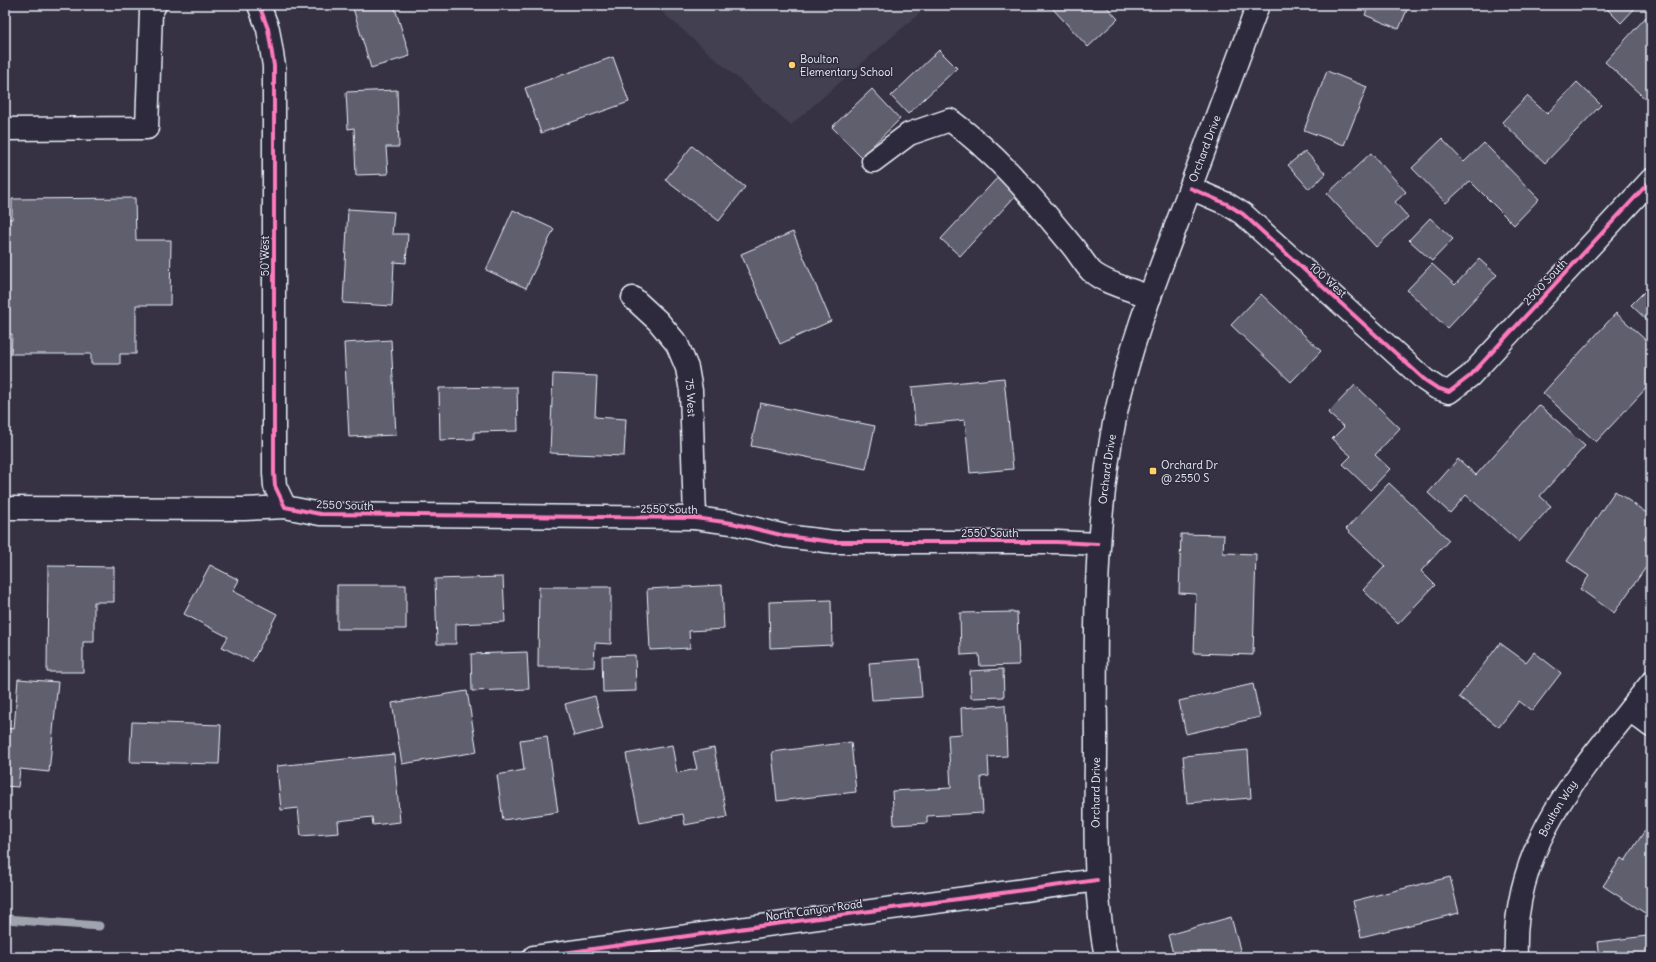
<svg xmlns="http://www.w3.org/2000/svg" width="1656" height="962" viewBox="0 0 1656 962" font-family="Delius,sans-serif">
<style>
.built{fill:#433f51}
.lines{fill:none;stroke-linecap:round;stroke-linejoin:round}
.stream{stroke:#a0a4af;stroke-width:9}
.building{fill:#605e6e;stroke:#e8f1f8}
.minor-casing{stroke:#e8f1f8;stroke-width:25}
.major-casing{stroke:#e8f1f8;stroke-width:25}
.minor{stroke:#2f2a3d;stroke-width:22}
.major{stroke:#2f2a3d;stroke-width:22}
.cycleway-casing{stroke:#2f2a3d;stroke-width:6}
.cycleway{stroke:#fd7abc;stroke-width:4}
.poi-dot{fill:#ffd166;stroke:#2f2a3d;stroke-width:1.5}
.labels{text-anchor:middle;dominant-baseline:central;stroke-width:3;stroke-linejoin:round;paint-order:stroke}
.poi-label{font-size:11px;fill:#e8f1f8;stroke:#2f2a3d;text-anchor:start}
.street-label{font-size:11px;fill:#e8f1f8;stroke:#2f2a3d}
</style>
<rect width="100%" height="100%" fill="#363244"/>
<filter id="ink" filterUnits="userSpaceOnUse"><feTurbulence type="fractalNoise" baseFrequency=".025" numOctaves="2"/><feDisplacementMap in="SourceGraphic" scale="8" xChannelSelector="R" yChannelSelector="G"/><feConvolveMatrix kernelMatrix="1 2 1 2 8 2 1 2 1" color-interpolation-filters="sRGB"/></filter>
<g filter="url(#ink)">
<path class="built" d="M654,5H929L791,125Z"/>
<g class="lines">
<path class="stream" d="M5,919L99,926"/>
</g>
<path class="building" d="M352,5H394L410,56L371,68Z
M1055,5H1105L1118,19L1088,47L1052,8Z
M1369,5H1409L1399,29L1365,15Z
M1603,5H1638L1621,23Z
M1646,17L1651,22V104L1605,62Z
M939,50L957,68L908,114L891,96Z
M613,57L629,102L541,133L525,88Z
M1327,71L1367,87L1344,145L1304,130Z
M1577,82L1601,105L1545,163L1502,122L1527,96L1547,114Z
M872,89L900,119L861,157L832,127Z
M397,90L399,147H386L388,174L356,175L354,128L348,129L346,92Z
M1442,139L1464,162L1484,143L1539,199L1514,225L1470,181L1446,203L1412,168Z
M692,146L745,187L719,221L665,180Z
M1305,151L1326,174L1309,189L1288,165Z
M1371,153L1406,192L1395,202L1408,217L1376,247L1327,194Z
M999,176L1018,193L960,256L941,239Z
M135,198L136,240H171L170,305H136V354H120V364H91V354H11L12,334H5V219H12V199Z
M348,209L394,212L392,234H408L406,263L394,262L392,306L343,303Z
M513,210L554,229L526,288L486,270Z
M1430,218L1453,239L1432,261L1409,240Z
M793,232L831,321L780,344L741,254Z
M1479,259L1497,275L1447,328L1407,290L1432,264L1455,285Z
M1651,285V324L1631,305Z
M1261,294L1321,351L1291,382L1231,325Z
M1616,313L1651,345V383L1596,442L1543,393Z
M391,340L396,435L349,437L344,343Z
M553,374L597,376L595,417L626,419L624,456L550,453Z
M1004,378L1013,469L970,473L965,420L915,425L912,387Z
M1355,385L1400,428L1375,455L1390,469L1370,490L1343,464L1351,456L1332,439L1344,427L1328,413Z
M517,387L518,431L474,432V439L440,440L439,388Z
M760,403L875,426L866,469L751,446Z
M1539,405L1585,446L1540,496L1551,506L1519,542L1466,495L1450,513L1428,493L1458,459L1476,475Z
M1389,483L1449,540L1421,571L1435,585L1398,624L1363,590L1385,566L1346,529Z
M1615,491L1651,516V529L1644,539L1651,544V560L1614,613L1580,589L1589,576L1567,561Z
M1181,534L1224,535L1223,553L1256,554L1253,655L1194,653L1196,594L1179,593Z
M210,565L239,580L233,591L277,614L252,662L222,647L228,637L184,614Z
M48,566L114,567V602H94V642H83V672H47Z
M503,577L505,622L456,624V644H437L435,579Z
M337,585H406V629H337Z
M722,585L724,629L689,631L690,648L650,650L647,589Z
M539,587H611V644L595,643L594,667H538Z
M831,600L832,645L770,648L769,602Z
M1017,612L1019,665L980,666L979,654L961,655L960,613Z
M1500,643L1526,662L1534,652L1561,673L1532,711L1519,701L1499,727L1459,697Z
M527,652L529,689L472,691L471,654Z
M635,655L636,691L603,692L602,656Z
M919,659L922,697L872,700L869,663Z
M1003,669L1004,697L971,698L970,671Z
M18,679L58,682L49,772L20,769L18,787L5,786V728L14,729Z
M1253,684L1260,717L1186,734L1179,701Z
M467,691L477,752L402,764L392,703Z
M595,696L603,729L574,736L565,704Z
M1005,705L1007,756L988,757L989,776L981,777L983,813L927,816V823L894,825L892,791L951,788L948,735L962,734L961,708Z
M132,722L221,725L219,764L130,762Z
M547,736L558,812L503,820L497,775L524,770L520,740Z
M851,742L856,792L777,801L772,752Z
M672,745L677,773L697,769L693,752L714,748L727,817L685,825L683,814L640,823L626,754Z
M1248,750L1251,798L1187,803L1183,756Z
M394,754L400,822L373,825L372,817L338,821L339,833L301,836L298,808L281,810L277,766Z
M1651,821V917L1603,886L1621,858L1625,861Z
M1450,877L1459,913L1361,937L1353,901Z
M1231,917L1242,957H1174L1168,935Z
M1647,936L1649,957H1599L1597,942Z"/>
<g class="lines">
<g class="minor-casing">
<g id="minor">
<path d="M259,5L268,29L274,66V473L275,486L285,507"/>
<path d="M5,129L147,128L151,12L155,5"/>
<path d="M873,161L909,134L950,120C999,156 1031,196 1069,242C1077,251 1083,262 1091,271C1103,283 1133,290 1150,297"/>
<path d="M1190,188L1227,204L1243,214L1425,380L1437,388L1449,392L1470,376L1651,180"/>
<path id="s1" d="M633,298L658,321L677,344L687,368L691,391L695,518"/>
<path d="M5,508L244,509L285,507L320,514L695,518L732,523L785,536L834,542H1057L1098,544"/>
<path d="M1630,710L1651,726"/>
<path d="M534,957L1097,880"/>
<path id="s2" d="M1516,957C1511,841 1585,767 1651,683"/>
</g>
</g>
<g class="major-casing">
<g id="major">
<path id="s3" d="M1106,957C1092,886 1096,813 1096,741C1095,632 1094,521 1116,413C1129,349 1153,287 1176,226C1203,152 1231,79 1258,5"/>
</g>
</g>
<use href="#minor" class="minor"/>
<use href="#major" class="major"/>
<g class="cycleway-casing">
<path id="cycleway" d="M259,5L268,29L274,66V473L275,486L285,507L320,514L695,518L732,523L785,536L834,542H1057L1098,544
M1190,188L1227,204L1243,214L1425,380L1437,388L1449,392L1470,376L1651,180
M534,957L1097,880"/>
</g>
<use href="#cycleway" class="cycleway"/>
</g>
</g>
<g class="poi-dot">
<circle cx="792" cy="65" r="4"/>
<rect x="1149" y="467" width="8" height="8" rx="2"/>
</g>
<g class="labels">
<g class="poi-label">
<text x="800" y="59">Boulton<tspan x="800" dy="13">Elementary School</tspan></text>
<text x="1161" y="465">Orchard Dr<tspan x="1161" dy="13">@ 2550 S</tspan></text>
</g>
<g class="street-label">
<text stroke="none"><textPath href="#s3" startOffset="825">Orchard Drive</textPath></text>
<text transform="translate(265 256) rotate(-90)">50 West</text>
<text transform="translate(1328 280) rotate(42)">100 West</text>
<text transform="translate(1545 282) rotate(-47)">2500 South</text>
<text stroke="none"><textPath href="#s1" startOffset="120">75 West</textPath></text>
<text stroke="none"><textPath href="#s3" startOffset="489">Orchard Drive</textPath></text>
<text transform="translate(345 505) rotate(2)">2550 South</text>
<text transform="translate(669 509) rotate(1)">2550 South</text>
<text x="990" y="533">2550 South</text>
<text stroke="none"><textPath href="#s3" startOffset="165">Orchard Drive</textPath></text>
<text stroke="none"><textPath href="#s2" startOffset="157">Boulton Way</textPath></text>
<text transform="translate(814 910) rotate(-8)">North Canyon Road</text>
</g>
</g>
<rect width="1656" height="962" fill="none" stroke="#2f2a3d" stroke-width="20"/>
<rect x="10" y="10" width="1636" height="942" fill="none" stroke="#e8f1f8" stroke-width="1.5" filter="url(#ink)"/>
</svg>
